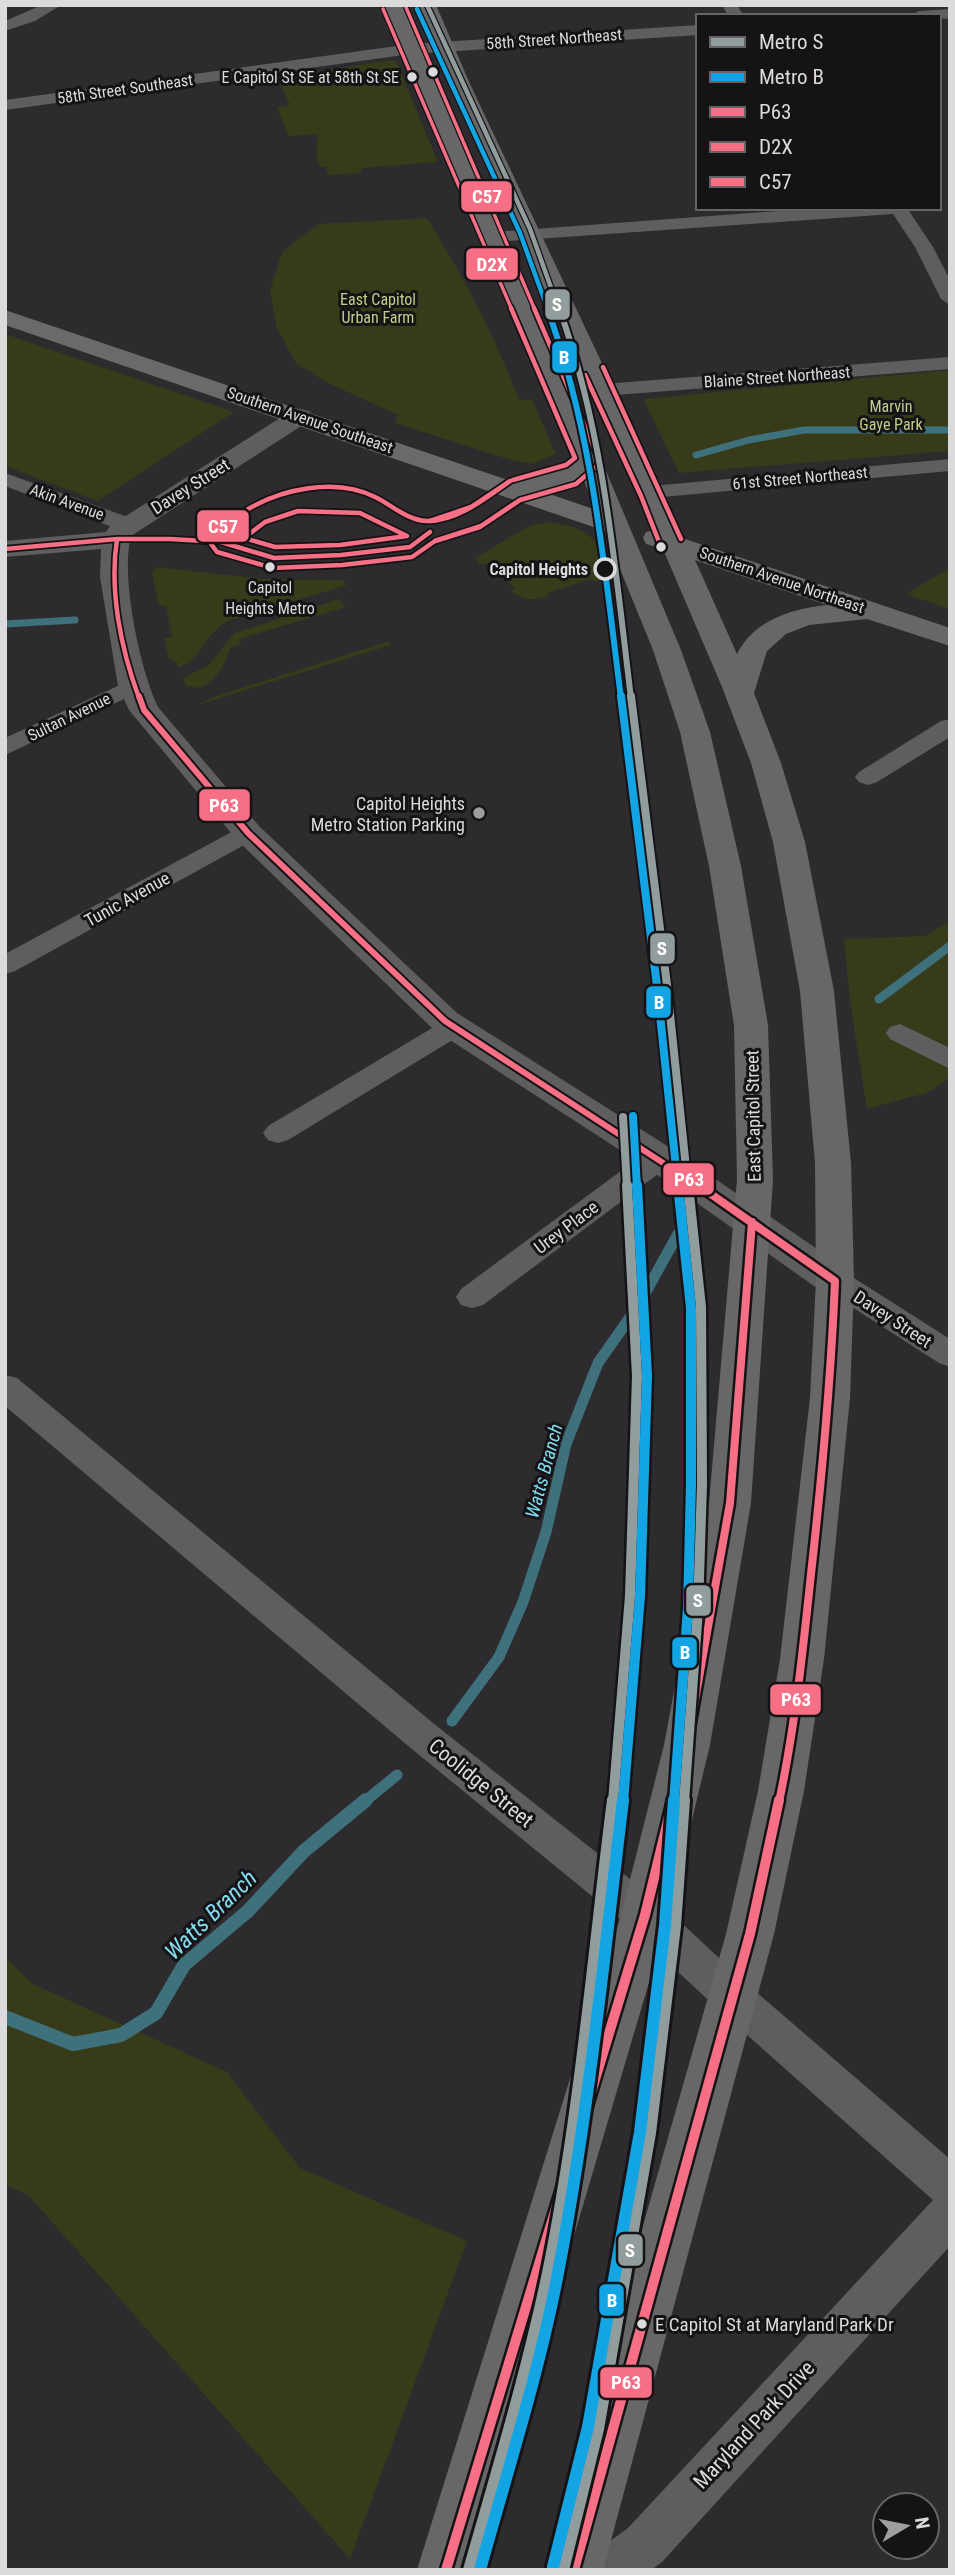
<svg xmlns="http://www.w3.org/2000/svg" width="955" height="2575" viewBox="0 0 955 2575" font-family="'Roboto Condensed',sans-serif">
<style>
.green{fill:#373b19}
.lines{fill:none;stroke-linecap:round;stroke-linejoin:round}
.stream-far3{stroke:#3e717c;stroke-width:7}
.stream-far2{stroke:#3e717c;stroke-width:9}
.stream-far1{stroke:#3e717c;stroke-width:11}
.stream{stroke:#3e717c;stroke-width:14}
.minor{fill:#5f5e5e;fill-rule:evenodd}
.tertiary{fill:#5f5e5e;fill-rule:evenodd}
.secondary{fill:#6b6a69;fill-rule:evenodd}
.primary{fill:#686767;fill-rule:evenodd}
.bus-1-far3-casing{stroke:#151316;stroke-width:8}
.bus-1-far2-casing{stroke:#151316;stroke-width:10}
.bus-1-far1-casing{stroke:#151316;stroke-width:13}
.bus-1-casing{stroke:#151316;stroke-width:15}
.bus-2-far1-casing{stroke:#151316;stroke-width:6}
.bus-2-casing{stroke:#151316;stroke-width:8}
.bus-3-far1-casing{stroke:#151316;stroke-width:6}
.bus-3-casing{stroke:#151316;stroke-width:8}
.bus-1-far3{stroke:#f76f85;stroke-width:4.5}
.bus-1-far2{stroke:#f76f85;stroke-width:6}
.bus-1-far1{stroke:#f76f85;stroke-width:8}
.bus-1{stroke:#f76f85;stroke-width:10}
.bus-2-far1{stroke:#f76f85;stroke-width:3.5}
.bus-2{stroke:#f76f85;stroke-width:4.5}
.bus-3-far1{stroke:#f76f85;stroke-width:3.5}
.bus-3{stroke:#f76f85;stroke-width:4.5}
.metro-1-far4-casing{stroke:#151316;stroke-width:7}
.metro-1-far3-casing{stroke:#151316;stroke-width:10}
.metro-1-far2-casing{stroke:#151316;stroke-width:12}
.metro-1-far1-casing{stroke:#151316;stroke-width:15}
.metro-1-casing{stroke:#151316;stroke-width:18}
.metro-2-far4-casing{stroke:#151316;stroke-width:7}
.metro-2-far3-casing{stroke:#151316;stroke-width:10}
.metro-2-far2-casing{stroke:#151316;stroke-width:12}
.metro-2-far1-casing{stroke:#151316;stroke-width:15}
.metro-2-casing{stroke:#151316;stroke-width:18}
.metro-1-far4{stroke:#919d9d;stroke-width:4.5}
.metro-1-far3{stroke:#919d9d;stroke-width:6}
.metro-1-far2{stroke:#919d9d;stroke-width:8}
.metro-1-far1{stroke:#919d9d;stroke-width:10}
.metro-1{stroke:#919d9d;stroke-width:12}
.metro-2-far4{stroke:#13a5e3;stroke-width:4.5}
.metro-2-far3{stroke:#13a5e3;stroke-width:6}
.metro-2-far2{stroke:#13a5e3;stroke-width:8}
.metro-2-far1{stroke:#13a5e3;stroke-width:10}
.metro-2{stroke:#13a5e3;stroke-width:12}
.bus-dot{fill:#dddadd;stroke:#151316;stroke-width:2.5}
.stop-dot{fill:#151316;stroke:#dddadd;stroke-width:3.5}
.poi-dot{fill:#9f9da0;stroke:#151316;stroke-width:2.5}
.labels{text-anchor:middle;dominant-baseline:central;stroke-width:6;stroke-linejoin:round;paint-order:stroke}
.far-street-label{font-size:16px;fill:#dddadd;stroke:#151316}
.bus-label{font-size:16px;fill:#dddadd;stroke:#151316;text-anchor:end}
.far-park-label{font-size:16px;fill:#c2ce88;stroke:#151316}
.far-stop-label{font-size:16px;font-weight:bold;fill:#dddadd;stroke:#151316;text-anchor:end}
.street-label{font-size:18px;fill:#dddadd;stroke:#151316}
.poi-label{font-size:18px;fill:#dddadd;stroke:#151316;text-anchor:end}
.water-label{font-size:19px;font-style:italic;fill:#82def2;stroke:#151316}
.near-bus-label{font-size:19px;fill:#dddadd;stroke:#151316;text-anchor:start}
.near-street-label{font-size:21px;fill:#dddadd;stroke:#151316}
.near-water-label{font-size:23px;font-style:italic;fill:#82def2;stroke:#151316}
.line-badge{stroke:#151316;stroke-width:2.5}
.badge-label{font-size:19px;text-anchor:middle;font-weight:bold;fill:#fff}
</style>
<rect width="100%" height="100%" fill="#2d2b2e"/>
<path class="green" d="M394,60L397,63L438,162L362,168L360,173L328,175L326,166L320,167L316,156L318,134L288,136L277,107L290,105L280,82L252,86L249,81Z
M427,218C464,278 494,334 519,400L532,399L556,454L532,464L511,460L395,423L398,415L326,382L296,363L277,329L270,291L282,252L318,224Z
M5,334L234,412L98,501L5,466Z
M950,370V451L679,473L643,399Z
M550,522C587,527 605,539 604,579L595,582L591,579L547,593L549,596C532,601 523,601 510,590L515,588L486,563L479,564L475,558L531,525Z
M156,567L262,579L343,580L347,585L228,621C203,635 204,658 178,668V663L169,659L164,638L172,637L166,606H159L152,574Z
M950,568V609L906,594Z
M339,599L346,607L239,639L242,644L231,647C224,665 211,697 186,685L183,679L186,676L208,666L234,633Z
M389,641L391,645L198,705L213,697Z
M950,921V1078L929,1092L867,1109L850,1002L844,939L925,936Z
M5,1957L33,1984L227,2072L300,2168L467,2241L350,2559L28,2195L5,2185Z"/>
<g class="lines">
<path class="stream-far3" d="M696,455L749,440L804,430H950
M5,624L75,620"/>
<path class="stream-far2" d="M879,999L950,946"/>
<path class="stream-far1" d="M452,1721L499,1657L523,1602L546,1532L566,1444L598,1363L638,1306L678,1234
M364,1802L397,1775"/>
<path class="stream" d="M5,2017L73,2044L121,2035L156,2013L184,1965L248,1911L304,1851L366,1800"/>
<path class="minor" d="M42,5H61L35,21L5,31V21Z
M722,5H737L744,16H728Z
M950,9V19L911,16L919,11Z
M698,25V35L411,54L5,110V100L411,44Z
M820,208H907L933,247L950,280V305L941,299L915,247L893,214L493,242L484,237L493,232Z
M950,357V369L603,396L596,394L593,390L596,386L603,384Z
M950,459V471L651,498L643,497L640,492L643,487L651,486Z
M5,473L136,520L139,525L136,530H120L5,486Z
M133,679L141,681L145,686L141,691L5,755V738Z
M950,719V737L877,782L868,785L859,782L855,777L859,772L941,721Z
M248,825L257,828L261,833L257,838L15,971L5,974V954L239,828Z
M454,1018L464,1021L468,1027L464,1033L288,1140L278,1143L268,1140L263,1133L268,1126L444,1021Z
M900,1024L950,1048V1069L890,1039L886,1033L890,1027Z
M659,1148L670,1151L674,1158L670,1165L483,1305L472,1308L461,1305L456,1297L461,1289L648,1151Z
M835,1270L846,1273L950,1339V1367L939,1363L824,1289L819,1281L824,1273Z
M5,1375L17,1378L433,1723L659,1902L747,1984L950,2159V2246L662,2562L651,2570H587L594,2553L628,2528L933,2200L719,2010L631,1928L407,1745L5,1406Z"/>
<path class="tertiary" d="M300,409L309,411L312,416L309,421L131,536C120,575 140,670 158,707L259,826L457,1013L672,1149L849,1271L854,1281L849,1291L835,1295L821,1291L646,1167L433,1029L237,840L129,710L118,686L100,577L101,549L5,557V541L106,532L110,526L291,411Z"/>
<path class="secondary" d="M5,310L623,519L627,525L623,531L614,533L605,531L5,325Z"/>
<path class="primary" d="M384,5H402L591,435L681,650L710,732L741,866L768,1025L773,1180L751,1503L710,1745L669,1915L475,2570H417L621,1915L664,1745L709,1503L737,1180L734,1025L709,866L680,732L653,650L583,478L516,498L507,496L503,490L507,484L562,470L575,459Z
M418,5H436L470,84L685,539L950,628V646L867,619L809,625L786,634L767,651L754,693L781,763L805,842L834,991L851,1163L854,1281L850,1398L824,1659L804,1791L774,1934L603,2570H545L726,1934L758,1791L780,1659L810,1398L816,1281L815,1163L800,991L773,842L751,763L722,687L663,549L646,544L643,538L646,532L655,530L450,84ZM695,560L827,605C791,609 754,620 737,654Z"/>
<g class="bus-1-far3-casing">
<path id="bus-1-far3" d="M117,539C109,591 121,649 139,698
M5,549L117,539H170L221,542L274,558L341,555L410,547L430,532"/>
</g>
<g class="bus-1-far2-casing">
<path id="bus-1-far2" d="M139,696L144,710L248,833L445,1021L700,1187"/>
</g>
<g class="bus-1-far1-casing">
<path id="bus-1-far1" d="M698,1185L835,1281C831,1379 822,1476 811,1574C803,1650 795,1727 779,1802
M673,1802L687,1745L730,1503L752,1222"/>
</g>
<g class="bus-1-casing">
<path id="bus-1" d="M446,2570L645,1915L673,1800
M574,2570L750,1934L779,1800"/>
</g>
<g class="bus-2-far1-casing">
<path id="bus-2-far1" d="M383,9L512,310"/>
</g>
<g class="bus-2-casing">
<path id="bus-2" d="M511,308L575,458L566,465L513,480
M585,375L641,496L661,547
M298,511L360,513L407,536L340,545L275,547L244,538L265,522Z
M430,521L471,507L510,481
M435,541L480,527L520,500"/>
</g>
<g class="bus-3-far1-casing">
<path id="bus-3-far1" d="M405,5L535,310"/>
</g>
<g class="bus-3-casing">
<path id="bus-3" d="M603,367L681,539
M510,481C487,497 458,521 428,521C408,521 392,505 375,497C336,477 280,489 245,511C232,519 214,528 211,544L217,552L273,568L342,565L412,557L435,541L481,526L520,500L576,484L598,465V457L534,308"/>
</g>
<use href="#bus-1-far3" class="bus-1-far3"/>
<use href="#bus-1-far2" class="bus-1-far2"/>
<use href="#bus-1-far1" class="bus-1-far1"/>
<use href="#bus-1" class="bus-1"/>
<use href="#bus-2-far1" class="bus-2-far1"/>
<use href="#bus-2" class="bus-2"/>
<use href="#bus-3-far1" class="bus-3-far1"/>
<use href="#bus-3" class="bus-3"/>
<g class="metro-1-far4-casing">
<path id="metro-1-far4" d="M427,5L530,229L559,310"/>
</g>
<g class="metro-1-far3-casing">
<path id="metro-1-far3" d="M559,308C604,432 615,568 631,698"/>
</g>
<g class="metro-1-far2-casing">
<path id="metro-1-far2" d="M631,696L667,985L688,1187
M623,1117L627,1187"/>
</g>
<g class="metro-1-far1-casing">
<path id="metro-1-far1" d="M613,1802L630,1596L637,1376L627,1185
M684,1802L698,1609L702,1484L701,1307L688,1185"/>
</g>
<g class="metro-1-casing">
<path id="metro-1" d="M469,2570C497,2472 527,2373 548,2273C580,2117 593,1957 613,1800
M563,2570L598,2429L650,2133L675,1926L684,1800"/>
</g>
<g class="metro-2-far4-casing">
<path id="metro-2-far4" d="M417,9L520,233L548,310"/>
</g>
<g class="metro-2-far3-casing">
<path id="metro-2-far3" d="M547,308C593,432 604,567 621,698"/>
</g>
<g class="metro-2-far2-casing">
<path id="metro-2-far2" d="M621,696L657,986L678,1187
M633,1116L637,1187"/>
</g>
<g class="metro-2-far1-casing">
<path id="metro-2-far1" d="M623,1802L640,1596L647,1376L637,1185
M674,1802L688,1608L691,1484V1308L678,1185"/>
</g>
<g class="metro-2-casing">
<path id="metro-2" d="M553,2567L588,2427L640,2132L665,1925L674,1800
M480,2570C507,2472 539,2373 558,2273C588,2117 604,1958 623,1800"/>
</g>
<use href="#metro-1-far4" class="metro-1-far4"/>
<use href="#metro-1-far3" class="metro-1-far3"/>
<use href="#metro-1-far2" class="metro-1-far2"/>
<use href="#metro-1-far1" class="metro-1-far1"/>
<use href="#metro-1" class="metro-1"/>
<use href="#metro-2-far4" class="metro-2-far4"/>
<use href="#metro-2-far3" class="metro-2-far3"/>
<use href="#metro-2-far2" class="metro-2-far2"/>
<use href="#metro-2-far1" class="metro-2-far1"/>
<use href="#metro-2" class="metro-2"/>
</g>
<g class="bus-dot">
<circle cx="433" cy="72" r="6"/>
<circle cx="412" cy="77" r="6"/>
<circle cx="661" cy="547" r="6"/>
<circle cx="270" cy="567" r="6"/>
<circle cx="642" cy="2324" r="6"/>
</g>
<circle class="stop-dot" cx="605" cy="569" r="10"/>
<circle class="poi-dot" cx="479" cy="813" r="7"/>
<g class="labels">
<g class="far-street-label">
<text transform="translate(554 39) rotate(-4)">58th Street Northeast</text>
<text transform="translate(125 89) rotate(-8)">58th Street Southeast</text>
<text transform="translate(777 377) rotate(-4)">Blaine Street Northeast</text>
<text transform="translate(310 420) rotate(19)">Southern Avenue Southeast</text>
<text transform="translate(800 478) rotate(-5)">61st Street Northeast</text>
<text transform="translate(67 502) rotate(20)">Akin Avenue</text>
<text transform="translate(782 580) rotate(19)">Southern Avenue Northeast</text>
<text transform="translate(69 717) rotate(-26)">Sultan Avenue</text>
</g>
<g class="bus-label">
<text x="399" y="77">E Capitol St SE at 58th St SE</text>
<text x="270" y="587" text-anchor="middle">Capitol<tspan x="270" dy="21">Heights Metro</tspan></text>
</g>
<g class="far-park-label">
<text x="378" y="299">East Capitol<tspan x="378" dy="18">Urban Farm</tspan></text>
<text x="891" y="406">Marvin<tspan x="891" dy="18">Gaye Park</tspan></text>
</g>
<g class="far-stop-label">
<text x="588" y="569">Capitol Heights</text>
</g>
<g class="street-label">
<text transform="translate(190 486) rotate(-32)">Davey Street</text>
<text transform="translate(127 899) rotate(-29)">Tunic Avenue</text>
<text transform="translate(753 1116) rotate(-91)">East Capitol Street</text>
<text transform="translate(566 1227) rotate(-37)">Urey Place</text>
<text transform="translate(893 1319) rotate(33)">Davey Street</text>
</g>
<g class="poi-label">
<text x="465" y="803">Capitol Heights<tspan x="465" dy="21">Metro Station Parking</tspan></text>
</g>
<g class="water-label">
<text transform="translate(544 1471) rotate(-75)">Watts Branch</text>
</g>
<g class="near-bus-label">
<text x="655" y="2324">E Capitol St at Maryland Park Dr</text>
</g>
<g class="near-street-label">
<text transform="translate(481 1783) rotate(39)">Coolidge Street</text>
<text transform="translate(754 2425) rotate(-47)">Maryland Park Drive</text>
</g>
<g class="near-water-label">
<text transform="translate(211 1915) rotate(-44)">Watts Branch</text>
</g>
</g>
<g class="line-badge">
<rect x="460" y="180" width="53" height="33" rx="7" fill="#f76f85"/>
<rect x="465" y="247" width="54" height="34" rx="7" fill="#f76f85"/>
<rect x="544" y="288" width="27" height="33" rx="7" fill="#919d9d"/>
<rect x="551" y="340" width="27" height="34" rx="7" fill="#13a5e3"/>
<rect x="196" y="509" width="54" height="34" rx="7" fill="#f76f85"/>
<rect x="198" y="788" width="53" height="34" rx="7" fill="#f76f85"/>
<rect x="649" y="932" width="27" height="33" rx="7" fill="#919d9d"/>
<rect x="645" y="985" width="27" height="34" rx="7" fill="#13a5e3"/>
<rect x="662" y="1162" width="53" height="34" rx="7" fill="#f76f85"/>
<rect x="685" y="1584" width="27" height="33" rx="7" fill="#919d9d"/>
<rect x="671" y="1636" width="27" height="33" rx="7" fill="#13a5e3"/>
<rect x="769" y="1683" width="53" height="33" rx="7" fill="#f76f85"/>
<rect x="617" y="2233" width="27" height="34" rx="7" fill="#919d9d"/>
<rect x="598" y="2283" width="27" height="34" rx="7" fill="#13a5e3"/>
<rect x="599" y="2366" width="54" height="33" rx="7" fill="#f76f85"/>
</g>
<g class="badge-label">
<text x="487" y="203">C57</text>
<text x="492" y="271">D2X</text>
<text x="557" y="311">S</text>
<text x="564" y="364">B</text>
<text x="223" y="533">C57</text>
<text x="224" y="812">P63</text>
<text x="662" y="955">S</text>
<text x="659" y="1009">B</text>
<text x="689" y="1186">P63</text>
<text x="698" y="1607">S</text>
<text x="685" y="1659">B</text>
<text x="796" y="1706">P63</text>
<text x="630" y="2257">S</text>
<text x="612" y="2307">B</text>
<text x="626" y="2389">P63</text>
</g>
<rect width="955" height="2575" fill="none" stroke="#dddadd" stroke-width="14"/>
<rect x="696" y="14" width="245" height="196" fill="#151316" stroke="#656366" stroke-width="2"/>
<rect x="710" y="37" width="35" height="10" fill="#919d9d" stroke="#656366" stroke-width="2"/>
<text x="759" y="49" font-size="21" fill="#dddadd">Metro S</text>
<rect x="710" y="72" width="35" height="10" fill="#13a5e3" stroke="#656366" stroke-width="2"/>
<text x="759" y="84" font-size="21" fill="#dddadd">Metro B</text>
<rect x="710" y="107" width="35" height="10" fill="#f76f85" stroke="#656366" stroke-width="2"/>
<text x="759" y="119" font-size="21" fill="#dddadd">P63</text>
<rect x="710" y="142" width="35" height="10" fill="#f76f85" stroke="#656366" stroke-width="2"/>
<text x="759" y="154" font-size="21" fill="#dddadd">D2X</text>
<rect x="710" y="177" width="35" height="10" fill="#f76f85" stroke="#656366" stroke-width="2"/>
<text x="759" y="189" font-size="21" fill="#dddadd">C57</text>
<g transform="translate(906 2526) rotate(80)"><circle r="33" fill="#151316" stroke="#656366" stroke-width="2"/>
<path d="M0-5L12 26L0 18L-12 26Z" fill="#9f9da0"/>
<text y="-10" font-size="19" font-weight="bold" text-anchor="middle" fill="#dddadd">N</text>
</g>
</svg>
